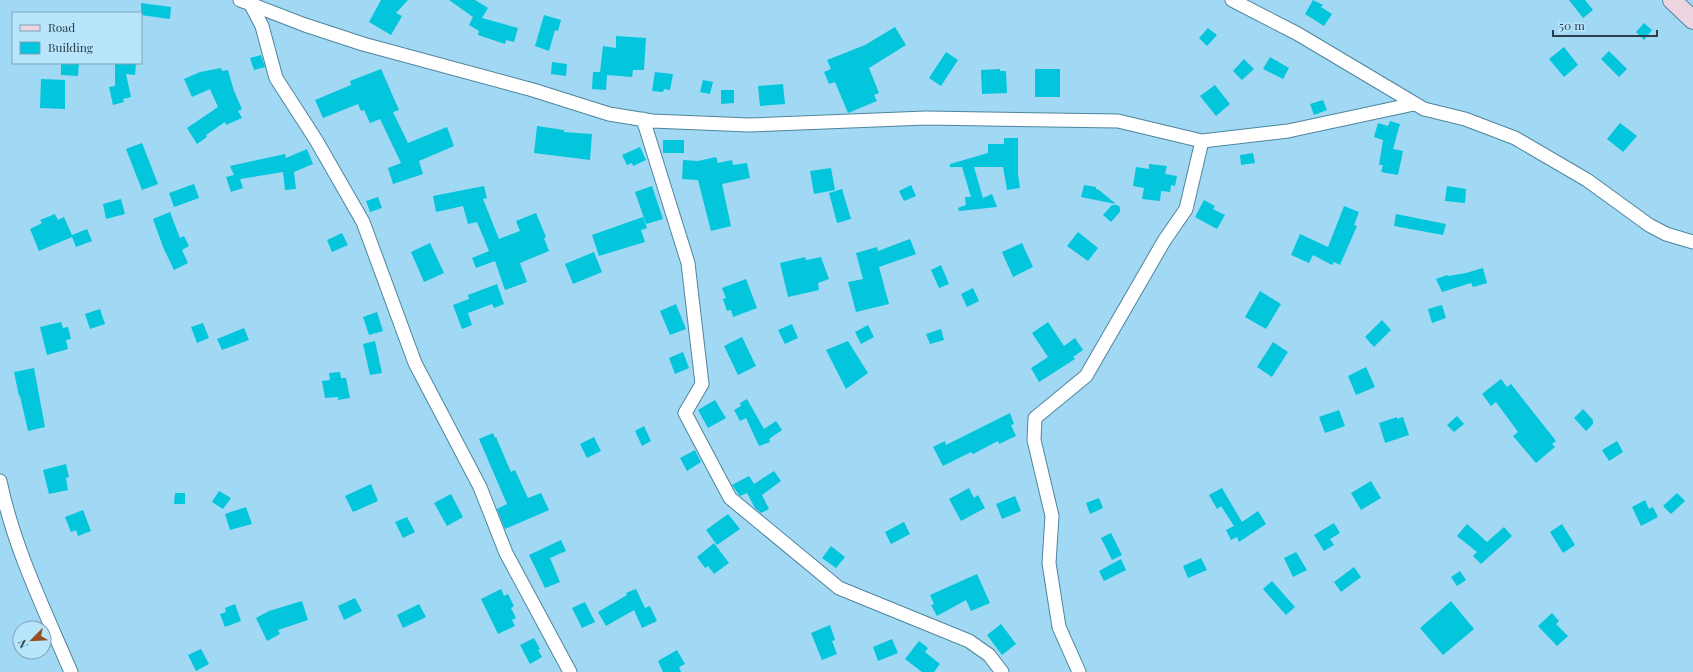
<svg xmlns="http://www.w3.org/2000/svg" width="1693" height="672" viewBox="0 0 1693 672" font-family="'Playfair Display',serif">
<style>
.building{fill:#03c5db}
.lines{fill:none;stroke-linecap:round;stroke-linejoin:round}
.street-casing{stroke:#4e859d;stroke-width:15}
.secondary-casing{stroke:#4e859d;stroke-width:20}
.street{stroke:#fff;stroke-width:13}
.secondary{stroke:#ecd4e0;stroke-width:18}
</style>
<rect width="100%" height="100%" fill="#a1d9f4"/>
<path class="building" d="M381,0H408L396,13L402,16L391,35L369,22Z
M449,0H475L488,8L482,18L518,28L514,42L506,40L505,44L478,35L479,31L469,25L473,17Z
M1313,0L1323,5L1321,7L1332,14L1324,26L1305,14Z
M1569,0H1585L1593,10L1583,18Z
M141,3L171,7L170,19L141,15Z
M544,15L561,20L558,31L555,30L549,51L535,46Z
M1644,23L1652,30L1644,40L1636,32Z
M895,27L906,45L869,68L879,93L874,95L877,101L848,113L835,82L829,84L824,72L831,69L827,60L865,45Z
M1208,28L1217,35L1207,46L1199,38Z
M616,36L646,38L644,70H633L632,77L607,75L606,90L592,89L593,72H600L603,46L616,48Z
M1564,47L1578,65L1564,77L1549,59Z
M1609,51L1627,69L1619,77L1601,59Z
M946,52L958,60L941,86L929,78Z
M261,55L265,67L254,70L250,58Z
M1270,57L1289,68L1283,79L1263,69Z
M1244,59L1254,69L1242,80L1233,71Z
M552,62L567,64L566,76L551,74Z
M61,63H79L78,76L61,75Z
M115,63H136L135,75L126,74L131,97L123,99L124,102L113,105L109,87L115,86Z
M221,68L222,71L228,70L234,91L242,109L238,111L242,118L226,125L225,122L206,135L207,137L197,144L187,128L218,107L210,89L192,97L184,79L200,72Z
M381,69L399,110L393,112L408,143L447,127L454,146L419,161L423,174L393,184L388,168L401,163L380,119L370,123L364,110L361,111L358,104L323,118L315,100L351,85L350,81Z
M1000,69V71H1006L1007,93L982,94L981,70Z
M1035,69H1060V97H1035Z
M655,72L673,74L670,90L664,89L663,92L652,91Z
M41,79L65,80V109L40,108Z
M703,80L713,82L710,94L700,92Z
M783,84L785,104L760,106L758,86Z
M1215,85L1230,104L1216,116L1200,96Z
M721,90H734V103L721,104Z
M1323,100L1327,110L1314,115L1310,104Z
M1390,121L1400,124L1393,149L1403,151L1398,175L1381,172L1383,165H1379L1383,140L1374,137L1378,123L1388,126Z
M1620,123L1637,136L1623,152L1607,139Z
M537,126L564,130V132L592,134L590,160L534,153Z
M1004,138H1018V175L1020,188L1007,190L1003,167H974L983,198L992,194L997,207L959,211L958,208L966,205L965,197H971L962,167H950V164L988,153V144H1004Z
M663,140H684V153H663Z
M142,143L158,184L142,190L126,149Z
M640,147L646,160L633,166L632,163L627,165L622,155Z
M307,149L313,164L294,172L296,189L285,190L283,172L240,179L243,188L231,192L226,177L234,175L230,166L285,154L286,158Z
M1253,153L1255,163L1241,165L1240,155Z
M716,157L718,163L732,160L733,165L747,163L750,178L722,184L731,226L711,231L698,180L682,179L683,160L698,161Z
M1149,164L1167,166L1165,174L1177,176L1175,186L1171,185L1170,192L1161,191L1160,201L1142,199L1144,188L1133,186L1136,167L1149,169Z
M831,168L835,190L814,194L810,171Z
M194,184L199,198L174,207L169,193Z
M911,185L916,196L904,201L899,191Z
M1084,185L1096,187V189L1099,190L1116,204L1081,197Z
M484,186L487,198L483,199L499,239L520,231L516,221L536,213L546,237L544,238L549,251L520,263L527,282L505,290L495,261L476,268L472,258L489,251L477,222L468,224L463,206L436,212L433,196Z
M652,186L663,219L646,224L635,192Z
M1447,186L1466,189L1465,203L1445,201Z
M842,189L851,219L837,223L829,193Z
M378,197L382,208L370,212L366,201Z
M121,199L125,214L106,219L103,204Z
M1204,200L1215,206L1213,209L1225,215L1217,229L1195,217Z
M1112,205H1117L1120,207V212L1111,222L1103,215Z
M1344,206L1359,212L1354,225L1357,226L1340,265L1334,262L1332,265L1313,255L1309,263L1291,255L1300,234L1328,247Z
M170,212L180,238L184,236L189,246L182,250L188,263L174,270L163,247L153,219Z
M55,214L58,220L64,217L72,235L87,229L92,241L76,247L72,237L39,251L30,229L42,223L40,220Z
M1396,214L1446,224L1443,235L1394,226Z
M643,217L647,228L641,230L645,242L599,256L592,235Z
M1078,232L1098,248L1088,261L1067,246Z
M342,233L348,245L332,252L327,240Z
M910,239L916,254L879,267L889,304L856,312L848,282L863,279L856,253L877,247L878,251Z
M430,243L444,273L424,282L411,252Z
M1022,243L1033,267L1013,277L1002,252Z
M594,252L602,272L573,284L565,264Z
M805,257L806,260L821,257L829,279L818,283L819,290L788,297L780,263Z
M941,265L949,284L939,288L931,270Z
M1483,268L1487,283L1473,287L1471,283L1442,292L1436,279L1447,275L1448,276L1466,273Z
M746,279L757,308L733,317L731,310L727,311L723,299L726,298L722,288Z
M497,284L504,304L494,308L492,304L468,313L472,325L462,329L453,305L469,299L468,295Z
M973,288L979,301L967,307L961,294Z
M1260,291L1281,304L1266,329L1245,317Z
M676,304L686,329L670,335L660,311Z
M1442,305L1446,318L1432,323L1428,309Z
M100,309L105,324L90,329L85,314Z
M377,312L383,331L369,335L363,317Z
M1382,320L1391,330L1374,347L1365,337Z
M61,322L63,328L68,327L71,339L66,340L68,349L47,355L40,327Z
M1048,322L1064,346L1075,338L1083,350L1073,357L1075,359L1039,382L1031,368L1048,357L1032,333Z
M203,323L209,338L197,343L191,327Z
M792,324L798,338L785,344L778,330Z
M868,325L874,337L861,344L855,332Z
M244,328L249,340L222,350L217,339Z
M941,329L944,340L930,344L926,334Z
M742,337L756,366L738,375L724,346Z
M375,341L382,373L370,375L363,344Z
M848,341L868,373L846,389L826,350Z
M1273,342L1288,352L1272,377L1257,367Z
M683,352L689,368L675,374L669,358Z
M1366,367L1375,387L1356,395L1348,376Z
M34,368L45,427L28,431L20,396H19L14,372Z
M340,372L341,378H346L350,398L338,400V397L325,398L322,381L330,380L329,373Z
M1501,379L1507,387L1511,384L1556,441L1552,444L1555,447L1536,463L1513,436L1518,432L1496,402L1491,406L1482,394Z
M747,399L764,429L776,421L782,430L769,439L770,442L759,446L746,418L740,421L734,410L741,406L740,403Z
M715,400L726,418L708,428L698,410Z
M1583,409L1593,420V424L1586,431L1574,418Z
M1339,410L1345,426L1325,433L1319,417Z
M1010,413L1014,424L1011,425L1016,436L999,444L998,441L973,454L971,452L943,466L933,447L945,441L946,445Z
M1457,416L1464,424L1454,432L1447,425Z
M1397,417V419L1403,417L1409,435L1385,443L1379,423Z
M644,426L651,441L642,446L635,431Z
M493,433L495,438L496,437L511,472L515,470L528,498L541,493L549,510L505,529L497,509L507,504L479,439Z
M594,437L601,451L587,458L580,444Z
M1617,441L1623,452L1609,461L1602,450Z
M695,450L701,462L687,471L680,458Z
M66,464L69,477L66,478L68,490L49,494L43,470Z
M774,471L781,481L762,495L769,509L761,513L755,508L747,493L740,496L732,485L749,476L754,484Z
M1371,481L1381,498L1361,510L1351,493Z
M371,484L378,501L353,512L345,496Z
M969,488L974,498L978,495L985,508L961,521L949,499Z
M1222,488L1242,522L1258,511L1266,524L1239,542L1237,537L1231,540L1226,530L1234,526L1221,506L1217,509L1209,495Z
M219,491L231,498L223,509L212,502Z
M175,493H185V504H174Z
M1677,493L1685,501L1671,514L1663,506Z
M451,494L463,517L447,526L434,503Z
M1015,496L1021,511L1002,519L996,504Z
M1099,498L1103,508L1090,514L1086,503Z
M1645,500L1649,509L1653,507L1658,517L1641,526L1632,507Z
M246,507L252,524L230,530L225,514Z
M83,510L91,531L78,536L76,530L71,532L65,517Z
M728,514L740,529L717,545L706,530Z
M407,517L415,532L403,538L395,522Z
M904,522L910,534L891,544L885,532Z
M1334,523L1340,533L1330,539L1334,545L1324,551L1314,535Z
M1467,524L1487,542L1504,527L1512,536L1481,564L1473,556L1477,552L1457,536Z
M1562,524L1575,545L1563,553L1550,532Z
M1111,533L1122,555L1112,560L1101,538Z
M561,540L566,551L550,558L560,582L545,588L529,555Z
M714,543L729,563L714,574L708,566L705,568L697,557Z
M831,546L845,557L836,568L822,558Z
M1296,552L1307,570L1293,577L1284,558Z
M1201,558L1207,570L1188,578L1183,566Z
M1121,559L1126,570L1104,581L1099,571Z
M1354,567L1361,577L1341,592L1334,582Z
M1460,571L1466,580L1457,586L1451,577Z
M977,574L990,603L971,611L966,600L937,616L931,605L934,604L930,595Z
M1272,581L1295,607L1286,615L1263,589Z
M501,589L504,596L508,594L514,606L511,608L516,618L512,620L515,626L498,634L481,599Z
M636,589L645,608L650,606L657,621L642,628L634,610L606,626L598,612L627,595L626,593Z
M355,598L362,611L344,620L338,606Z
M302,601L308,620L278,630L280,634L267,641L256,618L269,611Z
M1451,601L1474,629L1443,655L1420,628Z
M585,602L595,622L582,628L572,608Z
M235,604L241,621L225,627L220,614L226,612L225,608Z
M419,604L426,617L403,628L397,615Z
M1552,613L1559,621L1556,624L1568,636L1557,646L1538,626Z
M1001,624L1016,644L1002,655L987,635Z
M830,625L835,640L832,641L837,654L822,660L811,633Z
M534,638L540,649L538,650L542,657L530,664L520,645Z
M892,639L898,653L878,661L873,647Z
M919,641L928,648L925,652L940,664L934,672H922L905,659Z
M201,649L209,664L196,671L188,655Z
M677,650L685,664L679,667L681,672H663L658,661Z"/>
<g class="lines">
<g class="street-casing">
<path id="street" d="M240,0L305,25L363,44L533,90L609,114L652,121L749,125L926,118L1118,121L1202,141
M1232,0L1298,34L1424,109L1465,119L1515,138L1587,180L1649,225L1666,234L1693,242
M249,1L262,26L276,78L316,140L363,222L415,363L480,487L506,553L570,672
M643,119L688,263L702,384L685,413L730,498L839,588L969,641L989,655L1002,672
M0,481C14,548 44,609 71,672
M1079,672L1059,627L1049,563L1052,516L1034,440L1035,418L1086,376L1164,241L1186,209L1202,141L1288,131L1414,104"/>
</g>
<g class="secondary-casing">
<path id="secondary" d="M1672,0L1693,20"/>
</g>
<use href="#street" class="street"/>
<use href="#secondary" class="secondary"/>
</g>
<rect x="12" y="12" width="130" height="52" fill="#b8e5fb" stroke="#7fa3b5"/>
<rect x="20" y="25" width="20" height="6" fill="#ecd4e0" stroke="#7fa3b5"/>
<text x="48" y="32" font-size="12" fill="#29404b">Road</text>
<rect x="20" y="42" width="20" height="12" fill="#03c5db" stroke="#7fa3b5"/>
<text x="48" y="52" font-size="12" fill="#29404b">Building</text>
<g transform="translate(32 640) rotate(246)"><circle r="19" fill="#b8e5fb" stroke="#7fa3b5"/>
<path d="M0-3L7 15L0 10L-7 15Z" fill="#944f25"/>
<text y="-6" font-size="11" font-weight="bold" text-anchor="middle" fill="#29404b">N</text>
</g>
<path d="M1553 30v6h104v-6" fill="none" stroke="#29404b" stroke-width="2"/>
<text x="1559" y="30" font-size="12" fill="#29404b" stroke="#b8e5fb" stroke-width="3" paint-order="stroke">50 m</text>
</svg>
